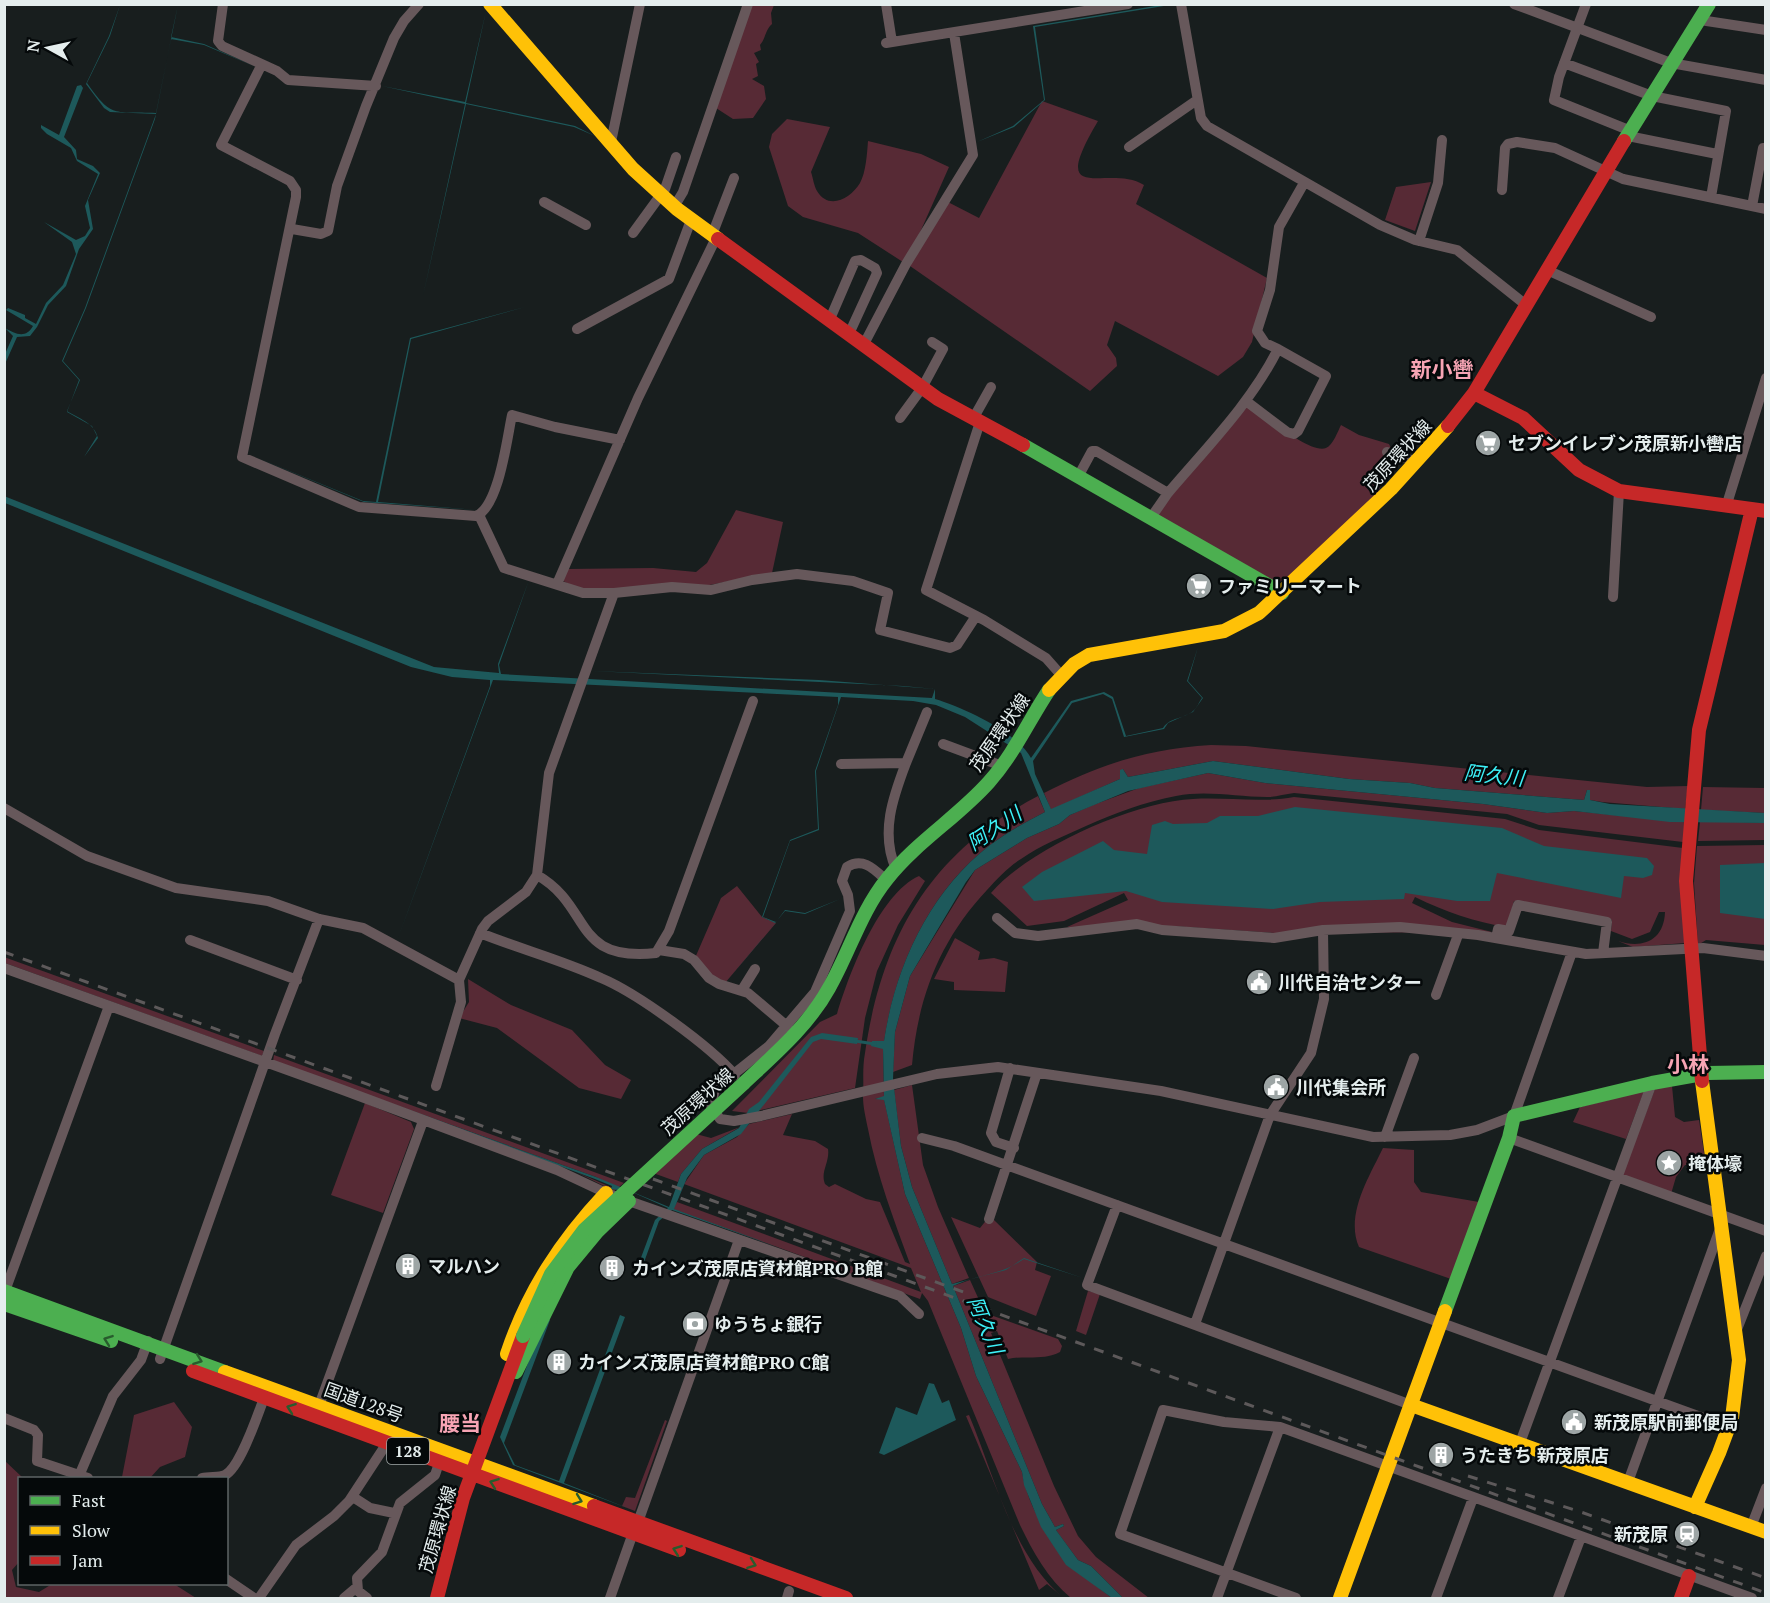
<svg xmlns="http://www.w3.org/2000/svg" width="1770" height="1603" viewBox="0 0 1770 1603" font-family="'PT Serif','Noto Sans JP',serif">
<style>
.green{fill:#572a35}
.water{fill:#1d595b}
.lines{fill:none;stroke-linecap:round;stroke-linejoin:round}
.stream{stroke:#1d595b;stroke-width:3}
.street{stroke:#67585b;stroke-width:10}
.fast{stroke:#4caf50;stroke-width:14}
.slow{stroke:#ffc107;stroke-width:14}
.jam{stroke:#c62828;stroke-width:14}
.rail{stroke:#5d595a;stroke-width:3;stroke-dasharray:10 10;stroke-linecap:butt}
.fast-bridge{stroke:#4caf50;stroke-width:14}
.oneway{stroke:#285c2d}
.labels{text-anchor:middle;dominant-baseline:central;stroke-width:5;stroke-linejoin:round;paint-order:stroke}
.shield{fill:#05090a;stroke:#a1a9a9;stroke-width:1.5}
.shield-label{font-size:16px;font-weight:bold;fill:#e4eded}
.poi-label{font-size:18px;font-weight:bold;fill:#e4eded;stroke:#05090a;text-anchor:start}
.street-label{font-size:18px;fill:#e4eded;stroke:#05090a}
.water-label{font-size:20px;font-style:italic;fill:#3df0f7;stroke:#05090a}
.quarter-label{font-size:21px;font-weight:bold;fill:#f7a4b4;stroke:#05090a}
</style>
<rect width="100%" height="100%" fill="#181e1e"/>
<path class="green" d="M752,5H774L771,13L772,24C765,30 766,38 760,45L761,50L754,53L759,62L756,64L758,76L752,79L764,86L766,99L753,118L733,119L716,108Z
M1042,101L1098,121C1046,209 1108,163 1144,185L1136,204L1267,278L1252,342L1243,357L1218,376L1115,321L1107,345L1116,358L1117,366L1090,391L910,266L944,200L979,218Z
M787,119L830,127L811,172C813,178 814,186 817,191C829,211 851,198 860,183C866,172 867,154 868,141L921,154L949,167L906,264L858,233L803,217L788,206L769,147L772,134Z
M1431,182L1415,231L1385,220L1396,187Z
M1246,401C1259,411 1310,455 1326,448C1333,445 1338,431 1341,425L1359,435L1389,444L1392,450L1378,494L1290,576L1276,584L1150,519Z
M736,510L783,522L772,573L694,588L579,589L563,581L567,569L653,568L696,572L707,563Z
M1211,745L1246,746L1647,787L1688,786L1685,809L1602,802L1590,800V791L1587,790L1584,800L1435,788L1410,783L1349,779L1213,761L1128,777L1123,769L1120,779L1051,810L1044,793C1101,764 1147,749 1211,745Z
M1208,773L1265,783L1483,804L1547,813L1574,811L1685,822L1683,842L1539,825L1507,814L1294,793C1285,794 1276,797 1267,797C1236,797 1207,790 1176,796C1144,802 1115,813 1086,826C1064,836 1041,845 1021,859C1008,867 997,879 987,890C940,940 918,997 912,1065L893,1072L895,1032L910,976L975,870L1027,838L1059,824L1070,815L1093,805L1139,788Z
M1703,787L1765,788V813L1701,810Z
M1038,796L1045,812C1026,822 1007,832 990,845C929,892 895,967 884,1042L872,1041L883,1048L884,1097L875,1099H884L905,1194L961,1328L976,1376L1022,1472C1031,1524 1071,1568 1112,1598H1071C1048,1579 1033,1552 1020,1525L928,1301L922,1293L920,1299L673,1209L677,1202L921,1292L911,1268L684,1184L704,1155L737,1137L749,1124L792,1114L783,1135L815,1141L828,1149C830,1162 820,1172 825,1184L829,1187L835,1184L866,1199L880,1202L905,1262L910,1264C894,1220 877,1176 868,1129C866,1119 863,1107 863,1097C864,1082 862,1069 865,1053C882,936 931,852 1038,796Z
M1294,797L1505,819L1539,830L1683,848L1685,943L1633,947L1618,941C1642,949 1664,941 1665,912H1659L1650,932L1632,939L1611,931L1612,920L1514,901L1507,927C1474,922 1446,912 1415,897L1412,903L1452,922L1492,932L1275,933L1172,926L1067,927L1128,900L1124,893L1064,921L1027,926L991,893C1030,848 1133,802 1193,799C1227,797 1260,803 1294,797Z
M1717,821L1765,823V840L1698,841L1700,822Z
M1765,845V945L1706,940L1698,945L1694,883L1697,846Z
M919,876L925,881L898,925L877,971L865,1018L855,1088L748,1113L732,1111L820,1022L837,1014C849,974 879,894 919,876Z
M737,886L762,917L776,923L725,983L716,980L695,958L721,898Z
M955,938L980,952L978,960L994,958L1008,962L1005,992L954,990V982L934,979Z
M4,957L264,1051L262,1056L5,963Z
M468,979L511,1005L572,1030L605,1065L631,1080L621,1099L579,1088L497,1028L459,1018L469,1002Z
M274,1055L624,1183L614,1191L576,1172L615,1189L616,1187L596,1177L273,1061Z
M912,1085L923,1165L938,1207L969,1278L952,1284L912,1187L901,1146L894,1090Z
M1672,1086L1675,1117L1684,1122L1699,1120L1706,1166L1685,1165L1676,1177L1671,1194L1622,1176L1655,1089Z
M1644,1091L1626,1139L1573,1122L1580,1107Z
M365,1103L411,1122L414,1129L383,1213L331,1195Z
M740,1127L702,1149L681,1174L678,1182L653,1173L696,1134L711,1138Z
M1383,1148L1414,1150V1182L1421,1192L1479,1202L1451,1279L1359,1247C1345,1215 1369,1177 1383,1148Z
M951,1217L980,1228L988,1218L994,1220L1037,1262L1035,1270L1051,1276L1036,1316L988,1297Z
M970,1280L985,1313L1058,1339L1062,1346L1060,1352C1044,1361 1025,1355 1008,1359L997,1331L991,1333L1054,1486L1078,1536L1096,1557L1149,1598H1123L1091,1566L1078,1560L1058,1533L1056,1530L1064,1526L1063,1524L1055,1527L1042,1504L953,1286Z
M1088,1291L1100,1294L1086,1335L1076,1331Z
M174,1402L192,1427L185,1457L160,1467L150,1478L122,1477L134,1415Z
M969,1415C994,1474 1013,1558 1064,1598L1047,1584L1039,1590L966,1416Z
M665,1420L667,1421L635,1511L622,1506L626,1497L635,1498Z
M4,1460L23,1478H20L19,1562L12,1570L16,1587L39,1592L52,1584H174L196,1598H5Z"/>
<path class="water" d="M120,5L110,36L87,83C112,119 114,111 156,113L178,5L171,37L204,44L256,67L204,45L171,39L155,119L86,308L63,361L80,380L67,411C79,419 94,422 98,438L84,457L97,436L92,426L67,412L79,380L62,361L85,308L156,114L110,112L104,108L86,84L109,36Z
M1161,5H1170L1035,27L1045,100L1014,127L977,142L1013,126L1044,100L1033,26Z
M486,11L466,103L575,126L595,136L574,127L466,104L423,296L465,104L382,86L465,102Z
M81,85L83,88L64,137L76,150L77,159L93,166L100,173L88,200L93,229L79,249L66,286L48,305L37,327L30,336L17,337L5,364V354L13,336L5,328C15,334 26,339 33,326L6,310L8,308L25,315V318L36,324L46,303L63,285L76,254L72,242L44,222L76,240L85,236L90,228L85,206L98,174L77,161L71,148L47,134L41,128V125L59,135L77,86Z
M525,307L411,339L378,502L477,510L364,502L248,454L363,501L376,502L410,338Z
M4,496L434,667L499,673L498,664L529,580L499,665L501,674L932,698L935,689L903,686L592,671L819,680L935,689V699C963,707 1018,733 1031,758L1071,701L1104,692L1113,697L1126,736L1163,728C1170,717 1184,719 1193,711C1197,708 1199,702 1202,698L1187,681L1198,647L1188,681L1203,698L1193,712L1168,723L1164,729L1124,737L1112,699L1103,694L1072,703L1033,761L1035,774L1051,809L1120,779V770L1123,769L1128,777L1213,761L1349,779L1410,783L1435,788L1584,800L1587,790H1590V800L1610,804L1765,813V823L1670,822L1574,811L1547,813L1483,804L1265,783L1208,773L1128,791L1070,815L1059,824L1027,838L975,870L966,882L910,976L895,1032L893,1079L901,1146L912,1187L952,1284L1006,1270L1024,1258L1083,1278L1024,1259C999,1276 978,1274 953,1286L1042,1504L1055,1527L1063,1524L1064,1526L1056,1530L1078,1560L1091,1566L1123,1598H1112L1066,1565L1041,1527L1024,1485L1022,1472L976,1376L961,1328L905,1194L884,1100L875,1099L884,1096L883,1049L871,1046L872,1041H884C895,967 929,892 990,845C1007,832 1026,822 1045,812L1021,753L965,717L936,705L913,701L841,697L816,771L819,830L790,841L763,917L776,922L785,910L805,913L840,899L805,914L785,911L728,980L775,923L762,917L790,840L818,829L815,771L838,705V697L493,680L397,941L490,686V680L452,677L411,667L5,503Z
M1295,807L1502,828L1544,846L1647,858L1654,866L1652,875L1643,878L1624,876L1621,898L1497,873L1490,901H1457L1405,893L1404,899L1320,902L1273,909L1162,902L1126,891L1034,901L1022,887L1042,872L1103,841L1114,850L1147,854L1152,825L1165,821L1173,824L1207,823L1220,816H1258Z
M1765,863V919L1720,913V865Z
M822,1033L858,1038L857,1044L821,1039L813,1042L741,1134L704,1155L687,1178L674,1209L780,1248L672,1210L659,1221L643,1265L639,1263L655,1220L668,1208L632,1192L611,1189L612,1186L595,1179L276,1062L596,1177L669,1207L681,1174L702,1149L739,1128L749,1109L759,1102L811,1037Z
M620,1315L625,1317L564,1483L630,1509L513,1465L500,1437L545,1318L550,1320L504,1443L515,1465L559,1481Z
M929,1383L934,1384L942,1403L949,1400L956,1420L884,1455L879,1453L896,1407L917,1415Z"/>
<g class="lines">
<path class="stream" d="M855,1041L875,1044"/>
<path class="street" d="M223,4L218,41L222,46L277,71L288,80L376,86
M886,4L892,42
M1181,4L1201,118L1207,126L1380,225L1415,240L1457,250L1526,305
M1514,4L1671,63L1766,80
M1586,4L1559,77L1554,100L1631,131
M1700,20L1766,30
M886,43L1128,4
M1564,63L1652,96L1726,111L1711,197
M261,66L221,145L290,181L296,190V197L242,457L359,507L476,516C499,507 507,438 512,415L555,427L620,440
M1628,136L1717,154
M611,142L640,4
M1129,147L1197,100
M1502,190L1505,148L1508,144L1517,142L1555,148L1623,179L1766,209
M544,202L586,225
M1752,206L1763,148
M674,207L683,192L748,4
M292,229L321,234L328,231L337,186L366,106L394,38L404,21L419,4
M633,233L665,189L676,157
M712,235L734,178
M1419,241L1438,183L1442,140
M1547,270L1651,317
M830,319L855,261L861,260L875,268L877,273L849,334
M577,329L669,279L691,220
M864,344L906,264L973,155L954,33
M1246,401L1287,432L1294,434L1298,431L1326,376L1278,349
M900,418L922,388L943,349L932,342
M973,419L991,387
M980,422L926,590L984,620L1046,658L1061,675
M1387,452L1417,462
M1079,475L1092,451H1096L1168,493L1150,519
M1168,493C1207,447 1251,403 1278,349L1265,343L1257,331L1270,290L1279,227L1304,183
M1726,507L1766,378
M557,584L638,398L716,238
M614,593L672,587L711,590L752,580L797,574L853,581L888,593L880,630L950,648L957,645L976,616
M1613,597L1619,491
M943,744L1002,766
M906,763L927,712
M841,764L906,763C893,797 880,833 896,869
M4,808L87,856L176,888L268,901L319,919L363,928L459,980
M537,875C593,907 571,962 656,953L669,931L753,701
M886,880C874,869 863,857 847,867L842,881L848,895L850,911L815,992L769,1046L715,1089L711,1106L720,1119L734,1121L761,1116L937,1074L998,1067L1161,1091L1373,1137L1450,1135L1477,1130L1514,1116L1572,952
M997,918L1015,933L1038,936L1137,924L1162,930L1274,938L1323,930L1400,927L1478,935L1586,954L1703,948L1766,956
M480,933C520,949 562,960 601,978C637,993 710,1046 735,1075
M1496,938L1498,929L1509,931L1518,905L1607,922L1603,953
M190,940L297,980
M659,950L684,954L694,960L709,978L719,984L748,993L788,1027
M4,968L343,1090L557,1170L606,1193L900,1296L919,1314
M742,990L755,969
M1436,995L1458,935
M1010,1068L991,1133L996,1142L1014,1148
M436,1086L461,1002L459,980L482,929L488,921L526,892L537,875L549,773L614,593H583L504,568L479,515
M1385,1137L1414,1058
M922,1138L954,1146L1731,1428
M1509,1138L1766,1231
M1117,1205L1087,1285L1411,1405
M989,1219L1037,1073
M5,1291L109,1006
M1195,1324L1270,1115L1311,1053L1324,999L1323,930
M1736,1332L1766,1256
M160,1359L275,1034L319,919
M317,1411L423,1121
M4,1418L34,1430L38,1435L37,1461L88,1478
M1520,1443L1652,1083
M79,1476L113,1396L141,1360L148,1341
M202,1478C210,1476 219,1478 225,1475C240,1468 258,1414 264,1398
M1628,1482L1721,1226
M353,1497L370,1508L394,1513
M638,1522L739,1240
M1751,1527L1766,1488
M226,1579L254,1598
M259,1598L296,1545L334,1516L349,1501L387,1443
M344,1598L357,1587
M367,1598L358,1591L357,1578L382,1552L400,1503L435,1475L439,1463
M610,1598L633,1533
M787,1598L789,1591
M1217,1598L1280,1427
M1296,1598L1120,1534L1163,1410L1224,1422L1280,1427L1752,1598
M1436,1598L1473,1498
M1558,1598L1581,1537"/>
<path class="fast" d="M1624,141L1709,4
M1023,445L1282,593
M744,1083C775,1054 808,1026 829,988C849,953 861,911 887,879C916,842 958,817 989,782C1014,754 1029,720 1049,690
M4,1291L225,1372
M4,1304L111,1341
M1445,1311L1509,1138L1514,1116L1652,1083L1708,1073L1766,1072
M516,1372L568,1267L597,1232L629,1201"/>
<path class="slow" d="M490,4L633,169L677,209L718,239
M1049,690L1074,664L1089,655L1224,631L1259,613L1391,489L1448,426
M507,1354C528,1291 561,1241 606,1193
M225,1372L594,1506
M1411,1405L1766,1532
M1695,1507L1719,1453L1732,1418L1739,1360L1702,1081
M1340,1598L1445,1311"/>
<path class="jam" d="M718,239L938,399L1023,445
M1474,393L1523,418L1579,470L1619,491L1766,511
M1448,426L1474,393L1624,141
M1702,1081L1686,881L1699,730L1752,509
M193,1371L679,1550
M594,1506L846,1598
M437,1598L463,1498L523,1336
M1681,1598L1689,1576"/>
<path class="rail" d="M4,952L1766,1593
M653,1179L966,1293
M1468,1476L1578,1511L1766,1578"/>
<path class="fast-bridge" d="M523,1336L551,1274L584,1230L744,1083"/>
</g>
<defs><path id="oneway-chevron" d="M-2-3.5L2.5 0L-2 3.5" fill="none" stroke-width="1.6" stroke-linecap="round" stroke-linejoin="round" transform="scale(1.5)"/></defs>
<g class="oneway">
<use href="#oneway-chevron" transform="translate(108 1340) rotate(-160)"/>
<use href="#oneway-chevron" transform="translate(198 1360) rotate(20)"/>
<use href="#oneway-chevron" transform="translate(291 1408) rotate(-160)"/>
<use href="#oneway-chevron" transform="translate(494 1483) rotate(-160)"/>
<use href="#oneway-chevron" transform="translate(578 1500) rotate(20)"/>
<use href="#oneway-chevron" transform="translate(677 1550) rotate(-160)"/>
<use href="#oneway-chevron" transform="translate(752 1564) rotate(20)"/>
</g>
<defs>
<g id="supermarket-disc" transform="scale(1.35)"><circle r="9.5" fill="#9da5a5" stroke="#05090a"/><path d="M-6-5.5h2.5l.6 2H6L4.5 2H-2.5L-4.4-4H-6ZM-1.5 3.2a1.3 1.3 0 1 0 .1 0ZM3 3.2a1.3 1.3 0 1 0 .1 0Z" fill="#fff"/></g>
<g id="civic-disc" transform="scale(1.35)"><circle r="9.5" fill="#9da5a5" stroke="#05090a"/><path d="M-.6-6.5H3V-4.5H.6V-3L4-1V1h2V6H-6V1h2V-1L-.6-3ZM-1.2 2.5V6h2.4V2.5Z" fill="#fff"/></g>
<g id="sight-disc" transform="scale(1.35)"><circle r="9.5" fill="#9da5a5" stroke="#05090a"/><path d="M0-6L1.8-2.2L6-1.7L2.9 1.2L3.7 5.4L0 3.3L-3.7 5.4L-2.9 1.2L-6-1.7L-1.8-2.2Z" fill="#fff"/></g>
<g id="building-disc" transform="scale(1.35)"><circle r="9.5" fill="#9da5a5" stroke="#05090a"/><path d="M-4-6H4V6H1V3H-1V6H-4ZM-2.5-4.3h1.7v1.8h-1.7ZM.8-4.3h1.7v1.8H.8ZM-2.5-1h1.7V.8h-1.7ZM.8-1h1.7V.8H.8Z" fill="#fff"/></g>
<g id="bank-disc" transform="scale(1.35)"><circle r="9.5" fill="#9da5a5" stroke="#05090a"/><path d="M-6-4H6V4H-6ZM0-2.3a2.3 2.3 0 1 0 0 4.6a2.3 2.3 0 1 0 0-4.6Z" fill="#fff"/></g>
<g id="station-disc" transform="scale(1.35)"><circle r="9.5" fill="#9da5a5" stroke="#05090a"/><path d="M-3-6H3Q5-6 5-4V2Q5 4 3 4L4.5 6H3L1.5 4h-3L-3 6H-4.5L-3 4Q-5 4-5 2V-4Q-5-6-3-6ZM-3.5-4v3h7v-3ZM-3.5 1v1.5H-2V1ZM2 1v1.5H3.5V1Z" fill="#fff"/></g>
</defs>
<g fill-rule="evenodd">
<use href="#supermarket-disc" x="1488" y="443"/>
<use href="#supermarket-disc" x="1199" y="586"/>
<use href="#civic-disc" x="1259" y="982"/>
<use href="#civic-disc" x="1276" y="1087"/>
<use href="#sight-disc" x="1669" y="1163"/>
<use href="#building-disc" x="408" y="1266"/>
<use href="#building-disc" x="612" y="1268"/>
<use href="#bank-disc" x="695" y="1324"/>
<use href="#building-disc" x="559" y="1362"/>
<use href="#civic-disc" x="1574" y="1422"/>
<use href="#building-disc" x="1441" y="1455"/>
<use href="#station-disc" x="1687" y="1534"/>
</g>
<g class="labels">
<rect class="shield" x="387" y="1438" width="42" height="26" rx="4.5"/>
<g class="shield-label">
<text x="408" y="1451">128</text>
</g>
<g class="poi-label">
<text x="1508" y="443">セブンイレブン茂原新小轡店</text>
<text x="1218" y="586">ファミリーマート</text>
<text x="1278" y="982">川代自治センター</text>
<text x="1296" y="1087">川代集会所</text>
<text x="1688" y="1163">掩体壕</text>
<text x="428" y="1266">マルハン</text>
<text x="632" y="1268">カインズ茂原店資材館PRO B館</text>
<text x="714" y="1324">ゆうちょ銀行</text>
<text x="578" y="1362">カインズ茂原店資材館PRO C館</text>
<text x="1594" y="1422">新茂原駅前郵便局</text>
<text x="1460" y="1455">うたきち 新茂原店</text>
<text x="1668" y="1534" text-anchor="end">新茂原</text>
</g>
<g class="street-label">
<text transform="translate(1397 455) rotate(-47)">茂原環状線</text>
<text transform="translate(999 732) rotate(-55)">茂原環状線</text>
<text transform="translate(697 1101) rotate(-42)">茂原環状線</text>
<text transform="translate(364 1402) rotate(20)">国道128号</text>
<text transform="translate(437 1529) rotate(-74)">茂原環状線</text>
</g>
<g class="water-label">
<text transform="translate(1494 775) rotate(6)">阿久川</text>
<text transform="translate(994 828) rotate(-34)">阿久川</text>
<text transform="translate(986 1325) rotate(67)">阿久川</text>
</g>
<g class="quarter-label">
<text x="1442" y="369">新小轡</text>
<text x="1688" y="1064">小林</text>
<text x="460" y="1423">腰当</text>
</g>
</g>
<rect width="1770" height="1603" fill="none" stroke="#e4eded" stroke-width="12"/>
<rect x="18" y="1477" width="210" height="108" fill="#05090a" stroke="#5e6465" stroke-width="1.5"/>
<rect x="30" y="1496" width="30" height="9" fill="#4caf50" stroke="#5e6465" stroke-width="1.5"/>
<text x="72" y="1507" font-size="18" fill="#e4eded">Fast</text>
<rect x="30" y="1526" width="30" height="9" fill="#ffc107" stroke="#5e6465" stroke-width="1.5"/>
<text x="72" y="1537" font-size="18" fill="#e4eded">Slow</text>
<rect x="30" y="1556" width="30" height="9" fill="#c62828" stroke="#5e6465" stroke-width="1.5"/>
<text x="72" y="1567" font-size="18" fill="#e4eded">Jam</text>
<g transform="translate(48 48) rotate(278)" stroke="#05090a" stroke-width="4.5" paint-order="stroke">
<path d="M0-4.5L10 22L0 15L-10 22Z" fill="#e4eded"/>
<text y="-9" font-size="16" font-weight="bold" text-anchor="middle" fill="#e4eded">N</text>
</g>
</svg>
